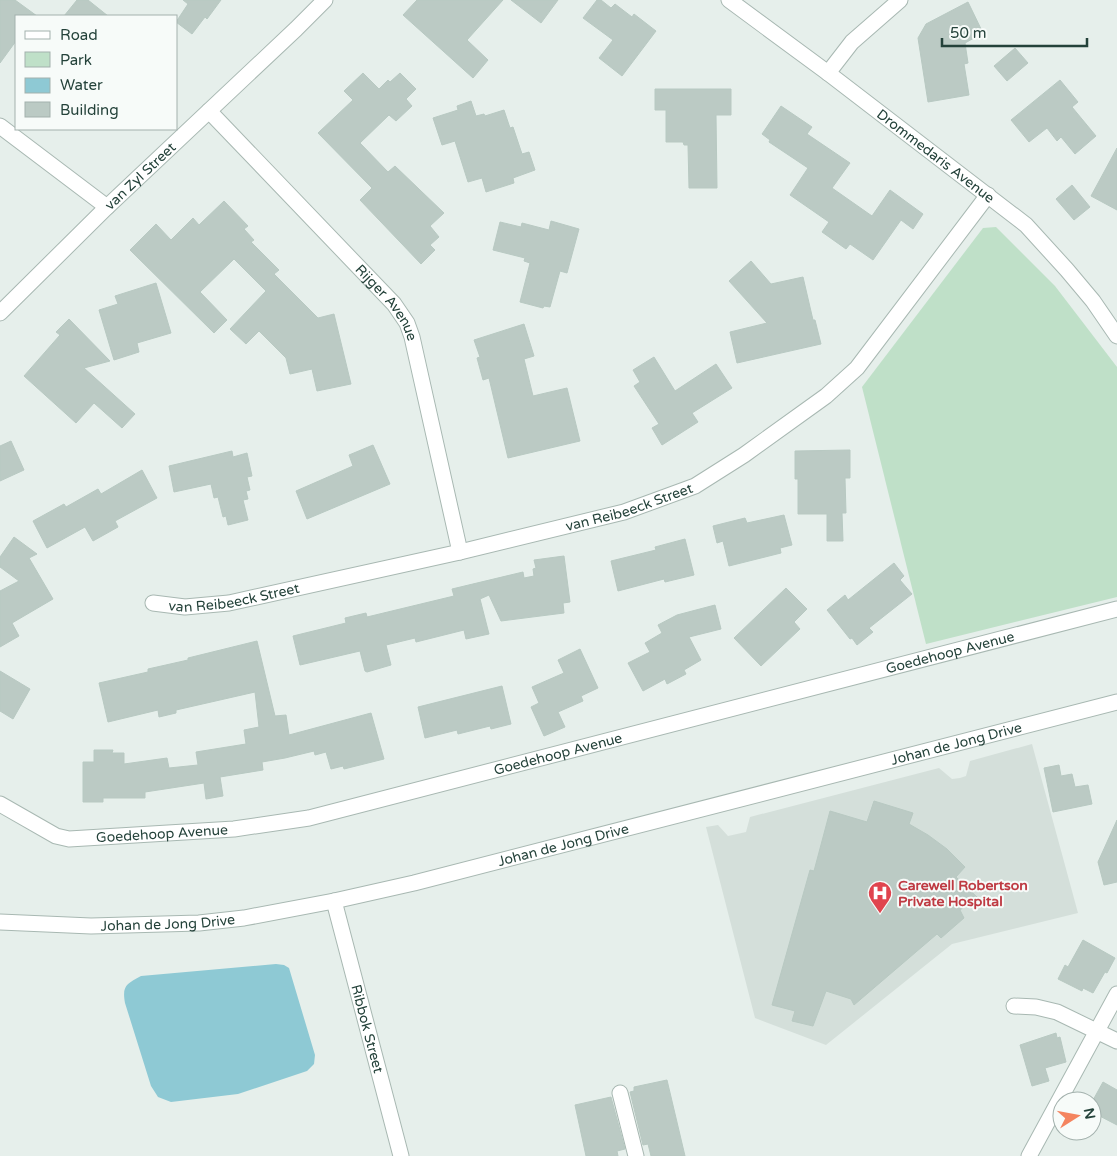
<svg xmlns="http://www.w3.org/2000/svg" width="1117" height="1156" viewBox="0 0 1117 1156" font-family="'Varela Round',sans-serif">
<style>
.built{fill:#d4dfda}
.green{fill:#bfe0c8}
.water{fill:#8ec9d4}
.building{fill:#bbcac4;stroke:#b8c9c2}
.lines{fill:none;stroke-linecap:round;stroke-linejoin:round}
.minor-casing{stroke:#a8b8b2;stroke-width:17}
.minor{stroke:#fff;stroke-width:15}
.labels{text-anchor:middle;dominant-baseline:central;stroke-width:4;stroke-linejoin:round;paint-order:stroke}
.street-label{font-size:14px;fill:#24423a;stroke:#f7fbf9}
.health-label{font-size:14px;font-weight:bold;fill:#be3a42;stroke:#f7fbf9;text-anchor:start}
</style>
<rect width="100%" height="100%" fill="#e6efeb"/>
<path class="built" d="M1032,744L1078,913L952,944L826,1045L755,1018L706,827L718,825L728,836L746,832L750,817L939,768L952,779L960,778L966,776L970,761Z"/>
<path class="green" d="M996,227L1055,286L1117,367V597L926,644L862,387L983,228Z"/>
<path class="water" d="M276,964L284,965L289,968L315,1055L314,1064L307,1071L238,1094L171,1102L158,1097L151,1086L125,1003C122,986 126,984 141,976Z"/>
<path class="building" d="M0,0H15L37,16H16V41L0,63Z
M77,0H88L108,16H64Z
M183,0H221L207,19L205,17L192,34L176,22L188,4Z
M417,0H503L467,40L488,60L473,78L403,15Z
M511,0H558L541,23Z
M597,0H601L611,8L615,4L632,17L634,14L656,31L622,76L599,58L613,40L583,18Z
M968,2L983,33L965,43L968,63L964,64L969,95L928,102L918,38L926,24Z
M1015,48L1028,63L1007,81L994,66Z
M363,73L379,89L388,80L390,82L400,73L416,89L406,99L412,106L396,121L389,115L360,143L388,172L395,166L444,213L430,226L439,237L430,245L435,250L421,264L360,200L372,188L318,133L353,100L344,91Z
M1060,80L1078,102L1072,107L1096,136L1075,154L1061,137L1057,141L1047,128L1029,142L1011,120Z
M655,89H731V115H716L717,188H689L688,145H684L683,142H666V110H655Z
M471,101L476,116L484,114L485,116L504,110L510,128L513,127L522,154L529,152L535,170L513,178L514,183L486,192L482,178L468,182L455,141L442,145L433,118L458,110L457,106Z
M781,106L812,127L807,134L850,163L832,188L872,216L890,190L923,214L913,229L901,220L873,260L850,244L846,249L822,232L829,222L790,195L808,168L769,142L770,140L762,134Z
M1117,148V210L1091,196Z
M1072,185L1090,207L1074,220L1056,199Z
M224,201L248,226L244,229L254,240L251,242L279,270L274,274L318,318L334,314L351,384L317,391L312,369L290,374L286,358L259,331L246,344L230,329L266,291L234,259L200,292L227,320L214,333L130,250L156,224L171,240L193,218L199,225Z
M551,221L579,229L567,273L560,271L550,307L544,306L543,308L520,302L530,263L524,261L525,258L493,250L500,222L521,227L522,223L549,230Z
M751,261L771,284L803,277L813,320H815L821,344L737,363L730,332L767,323L729,281Z
M156,283L171,333L137,343L139,352L114,360L99,310L118,304L115,296Z
M69,319L110,361L84,368L135,414L122,428L94,403L76,423L24,376L60,335L56,332Z
M524,324L534,356L524,359L533,396L567,388L580,441L508,458L489,378L483,380L477,358L480,357L474,340Z
M654,357L675,391L716,364L732,388L692,413L698,422L662,445L652,428L659,424L634,386L640,382L633,370Z
M11,441L24,470L0,481V446Z
M373,445L390,484L307,519L296,491L353,466L349,455Z
M850,450V478H845L846,513H842L843,541H827V514H798V479H795V451Z
M232,451L233,457L247,453L252,476L247,477L250,490L246,491L248,499L243,500L248,520L228,525L226,516L223,517L218,497L214,498L211,484L174,492L169,466Z
M142,470L157,498L115,521L118,527L93,541L85,527L47,548L33,521L64,504L66,507L98,489L101,494Z
M784,515L792,545L780,548L781,553L729,566L723,541L717,543L713,526L745,518L747,523Z
M14,537L37,554L29,558L53,599L12,623L19,636L0,647V591L19,581L0,567V557Z
M685,539L694,575L665,582L664,579L618,591L611,561L656,550L655,547Z
M564,556L570,602L563,603L564,613L501,621L489,595L480,599L489,634L466,639L464,630L416,642L415,638L386,645L391,665L367,672L365,671L360,651L300,665L293,636L346,623L345,618L366,613L367,617L454,596L452,589L523,572L524,578L534,576L533,569L536,568L534,560Z
M894,563L904,576L900,580L912,594L869,628L873,632L857,645L852,638L850,639L827,610L845,595L848,600Z
M786,588L807,609L794,622L800,629L761,666L734,638Z
M715,605L721,629L689,637L701,660L684,670L686,674L667,684L665,679L643,691L628,663L650,652L645,643L662,633L658,625L677,615Z
M257,641L275,716L286,715L289,735L371,713L384,759L344,769L343,766L331,769L326,752L315,755L314,751L285,758L262,762L263,770L220,777L223,796L206,799L204,783L145,792V798H103V802H83V762H94V750H113L112,753H124V764L167,758L169,768L198,765L196,752L246,744L244,730L259,727L255,692L176,710V713L159,717L158,710L108,722L99,683L148,672V669L188,660V658Z
M580,649L598,688L581,696L583,701L558,712L565,727L544,736L531,707L539,703L532,687L564,673L558,660Z
M0,671L30,689L13,719L0,711Z
M502,686L511,724L491,729L490,726L458,734L457,730L425,738L418,707Z
M1059,765L1061,776L1072,774L1075,787L1088,785L1092,804L1053,812L1044,768Z
M874,801L913,813L909,824L928,835L947,849L965,867L956,877L977,897L960,910L964,918L941,938L937,934L854,1005L851,999L826,991L813,1026L792,1021L795,1011L772,1005L810,870L814,871L830,811L867,822Z
M1117,820V882L1104,885L1098,862Z
M1083,940L1115,958L1107,973L1105,972L1093,993L1083,988L1082,991L1058,979L1065,965L1068,967Z
M1056,1033L1057,1038L1060,1037L1066,1062L1045,1068L1049,1081L1032,1086L1020,1045Z
M667,1080L685,1156H651L648,1144L643,1145L630,1092L634,1091V1087Z
M1103,1082L1117,1090V1125L1092,1112V1102Z
M611,1097L625,1149L617,1151L618,1156H586L575,1105Z"/>
<g class="lines">
<g class="minor-casing">
<g id="minor">
<path id="s1" d="M729,0L828,73L1026,225L1067,270L1093,301L1117,336"/>
<path d="M828,73L852,42L900,0"/>
<path id="s2" d="M209,111L394,304L407,323L412,337L460,552"/>
<path d="M0,126L107,207"/>
<path id="s3" d="M0,313L107,207L296,29L325,0"/>
<path id="s4" d="M153,603L185,607L229,603L460,552L624,512L695,486L744,455L826,396L857,368L988,195"/>
<path id="s5" d="M0,804L56,836L69,839L234,829L309,818L1117,609"/>
<path id="s6" d="M334,901L401,1156"/>
<path id="s7" d="M0,922L91,926L199,923L244,918L334,901L414,883L1117,702"/>
<path d="M1014,1006L1036,1007L1057,1012L1117,1041"/>
<path d="M620,1093L636,1156"/>
<path d="M1029,1156L1117,994"/>
</g>
</g>
<use href="#minor" class="minor"/>
</g>
<defs>
<g id="hospital-pin" transform="scale(1.25)"><path d="M0 17L-7.5 6A9.5 9.5 0 1 1 7.5 6Z" fill="#e0444e" stroke="#f7fbf9"/><path d="M-5-5h3v3.5h4V-5h3V5h-3V1.5h-4V5h-3Z" fill="#fff"/></g>
</defs>
<g fill-rule="evenodd">
<use href="#hospital-pin" x="880" y="893"/>
</g>
<g class="labels">
<g class="street-label">
<text stroke="none"><textPath href="#s1" startOffset="259">Drommedaris Avenue</textPath></text>
<text stroke="none"><textPath href="#s3" startOffset="196">van Zyl Street</textPath></text>
<text stroke="none"><textPath href="#s2" startOffset="262">Rijger Avenue</textPath></text>
<text stroke="none"><textPath href="#s4" startOffset="488">van Reibeeck Street</textPath></text>
<text stroke="none"><textPath href="#s4" startOffset="82">van Reibeeck Street</textPath></text>
<text stroke="none"><textPath href="#s5" startOffset="981">Goedehoop Avenue</textPath></text>
<text stroke="none"><textPath href="#s7" startOffset="978">Johan de Jong Drive</textPath></text>
<text stroke="none"><textPath href="#s5" startOffset="576">Goedehoop Avenue</textPath></text>
<text stroke="none"><textPath href="#s5" startOffset="171">Goedehoop Avenue</textPath></text>
<text stroke="none"><textPath href="#s7" startOffset="572">Johan de Jong Drive</textPath></text>
<text stroke="none"><textPath href="#s7" startOffset="168">Johan de Jong Drive</textPath></text>
<text stroke="none"><textPath href="#s6" startOffset="132">Ribbok Street</textPath></text>
</g>
<g class="health-label">
<text x="898" y="885">Carewell Robertson<tspan x="898" dy="16">Private Hospital</tspan></text>
</g>
</g>
<rect x="15" y="15" width="162" height="115" fill="#f7fbf9" stroke="#a3b1ad"/>
<rect x="25" y="31" width="25" height="8" fill="#ffffff" stroke="#a3b1ad"/>
<text x="60" y="40" font-size="15" fill="#24423a">Road</text>
<rect x="25" y="52" width="25" height="15" fill="#bfe0c8" stroke="#a3b1ad"/>
<text x="60" y="65" font-size="15" fill="#24423a">Park</text>
<rect x="25" y="78" width="25" height="15" fill="#8ec9d4" stroke="#a3b1ad"/>
<text x="60" y="90" font-size="15" fill="#24423a">Water</text>
<rect x="25" y="102" width="25" height="15" fill="#bbcac4" stroke="#a3b1ad"/>
<text x="60" y="115" font-size="15" fill="#24423a">Building</text>
<g transform="translate(1077 1116) rotate(79)"><circle r="24" fill="#f7fbf9" stroke="#a3b1ad"/>
<path d="M0-4L9 19L0 12L-9 19Z" fill="#f4845f"/>
<text y="-8" font-size="14" font-weight="bold" text-anchor="middle" fill="#24423a">N</text>
</g>
<path d="M942 38v8h145v-8" fill="none" stroke="#24423a" stroke-width="2.5"/>
<text x="950" y="38" font-size="15" fill="#24423a" stroke="#f7fbf9" stroke-width="4" paint-order="stroke">50 m</text>
</svg>
